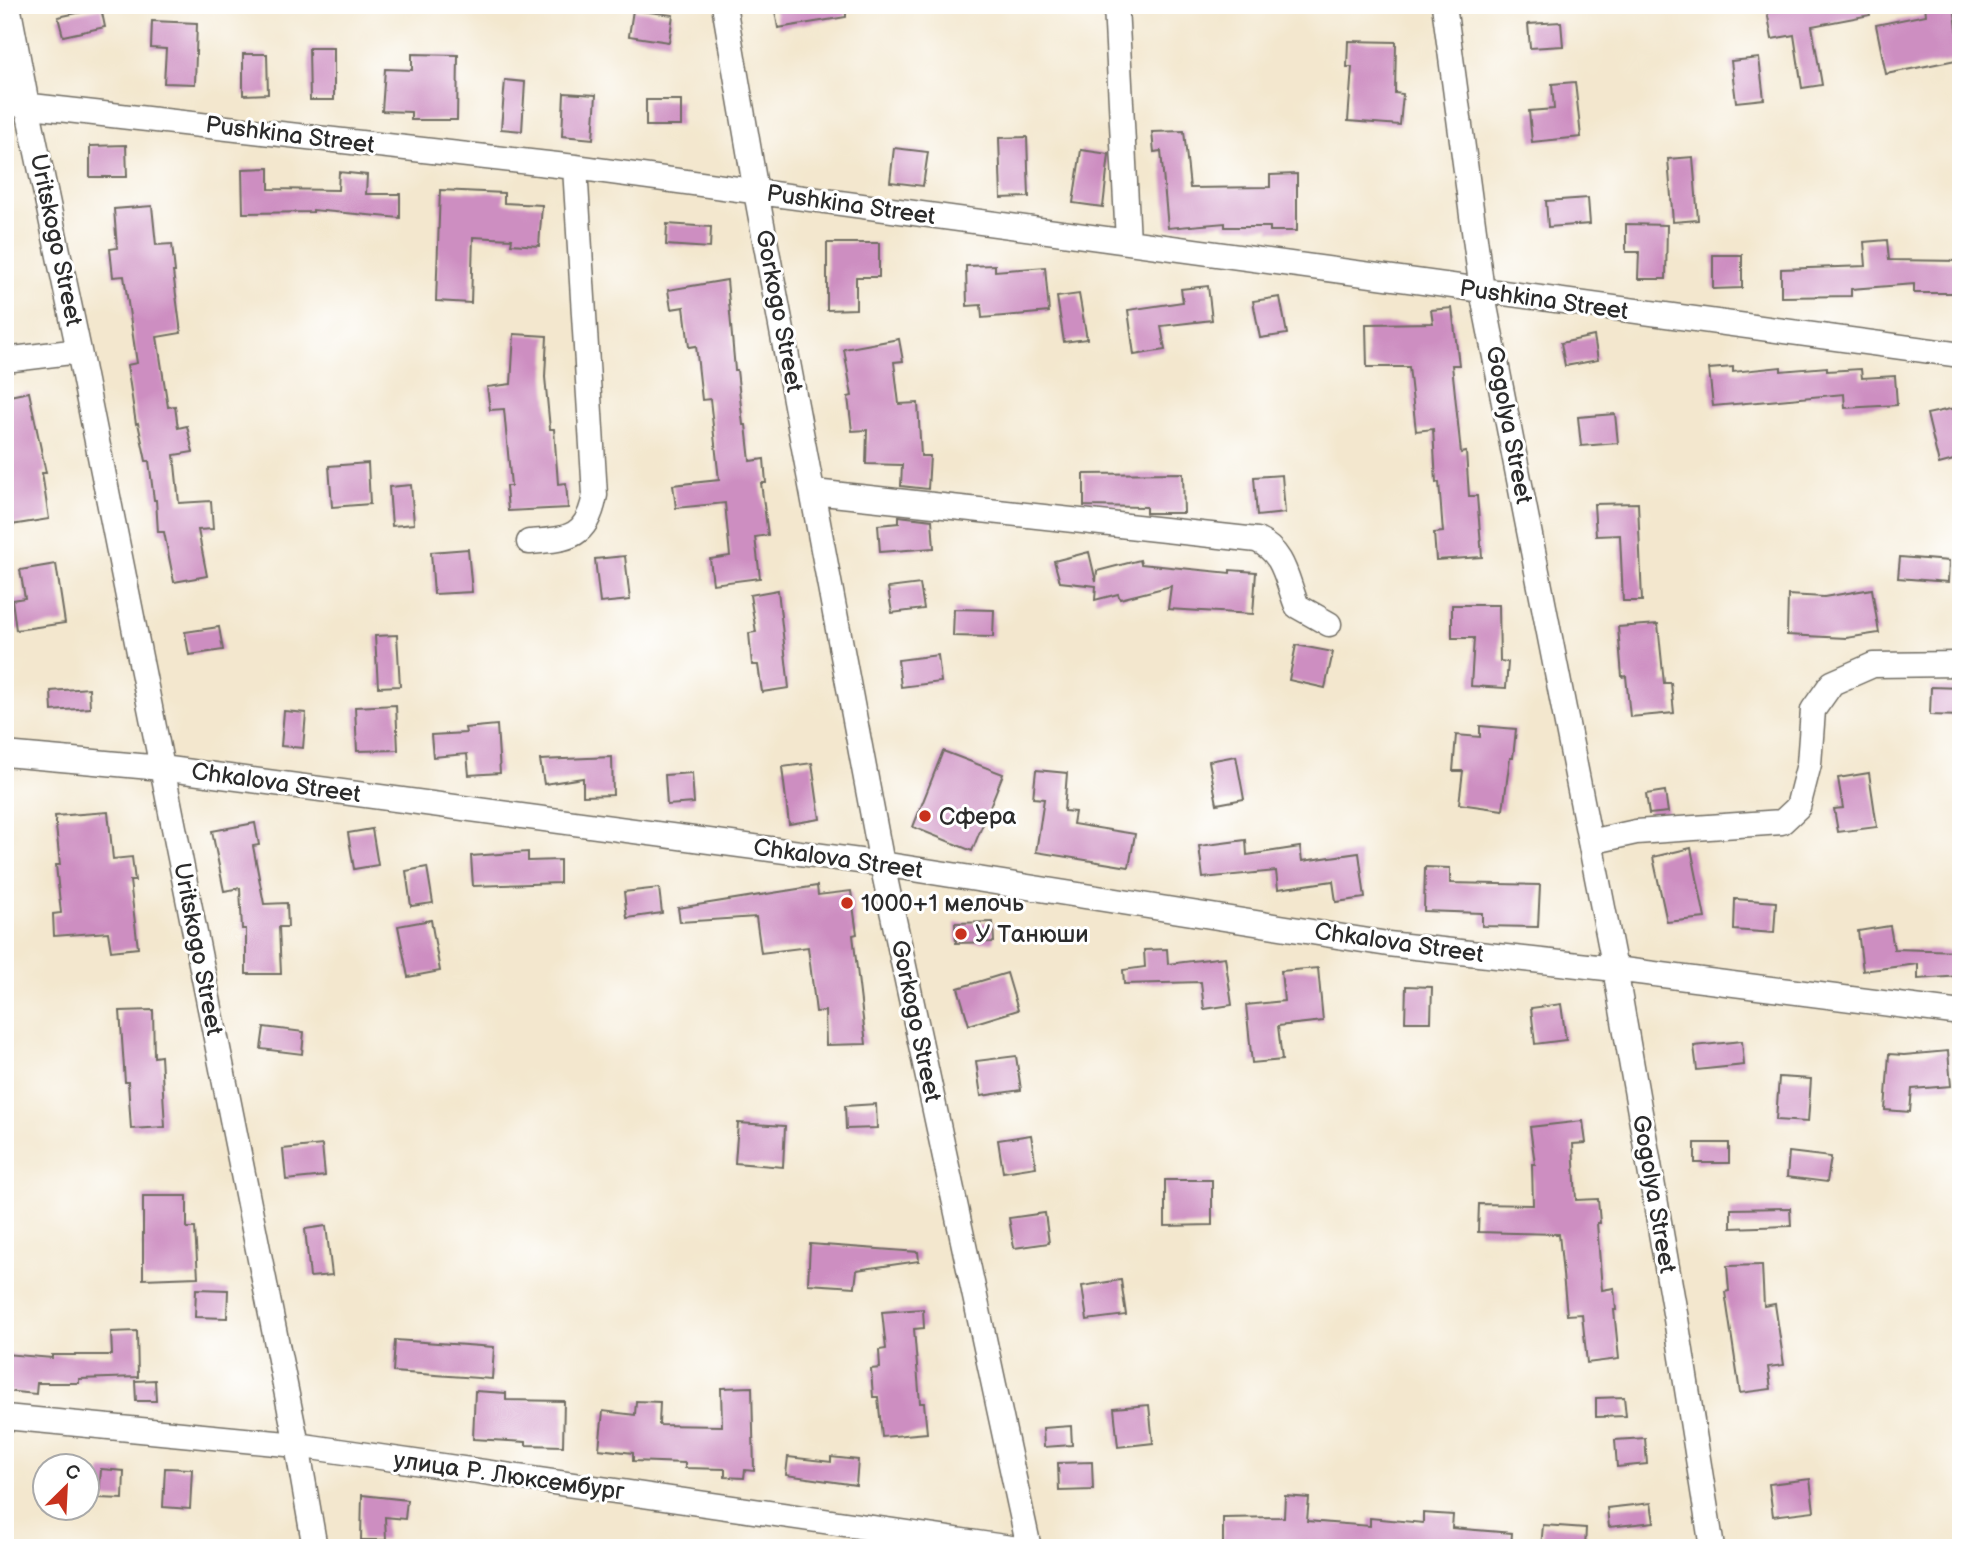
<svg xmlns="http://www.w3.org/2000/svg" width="1966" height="1553" viewBox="0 0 1966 1553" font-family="'Balsamiq Sans',sans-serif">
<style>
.building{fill:#cd8ec1}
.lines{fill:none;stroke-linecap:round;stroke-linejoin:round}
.minor-casing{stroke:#716d64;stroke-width:27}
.minor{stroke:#fff;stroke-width:24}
.poi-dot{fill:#c8321e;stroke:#fff;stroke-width:2.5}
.labels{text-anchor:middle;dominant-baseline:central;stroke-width:6;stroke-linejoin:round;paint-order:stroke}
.street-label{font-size:24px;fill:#2b2b2b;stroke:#fff}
.poi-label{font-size:24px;fill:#2b2b2b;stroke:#fff;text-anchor:start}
</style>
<rect width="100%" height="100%" fill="#fff"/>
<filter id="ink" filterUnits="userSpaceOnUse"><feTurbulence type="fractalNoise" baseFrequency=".0143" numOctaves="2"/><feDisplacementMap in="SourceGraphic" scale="14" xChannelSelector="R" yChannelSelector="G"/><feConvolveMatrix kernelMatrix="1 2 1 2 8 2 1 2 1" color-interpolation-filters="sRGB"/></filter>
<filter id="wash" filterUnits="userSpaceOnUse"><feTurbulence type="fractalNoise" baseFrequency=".00686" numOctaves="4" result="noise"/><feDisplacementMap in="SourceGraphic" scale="28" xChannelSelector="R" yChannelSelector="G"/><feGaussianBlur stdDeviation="1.57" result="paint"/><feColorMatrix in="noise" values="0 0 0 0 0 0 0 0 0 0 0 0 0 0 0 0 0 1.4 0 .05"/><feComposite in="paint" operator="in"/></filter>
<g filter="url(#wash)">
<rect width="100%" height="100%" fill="#f3e7ce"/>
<g id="blocks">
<path class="building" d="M774,5H846V17L778,28Z
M1766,5H1869L1870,15L1812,26L1822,85L1802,88L1794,35L1772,39Z
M1925,5H1954L1961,59L1886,74L1876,25L1926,15Z
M101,8L105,27L63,36L58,17Z
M633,10L673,15L669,42L629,36Z
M152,21L197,23L195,84L164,83L166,49L151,48Z
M1561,22L1563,46L1530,48L1528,24Z
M1348,41L1396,42L1395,93L1403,94L1400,125L1348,121L1352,67H1347Z
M309,48H334V100H310Z
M243,54H267L268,94L243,95Z
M412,54L458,55L457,120H411V112L382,111L385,69L412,70Z
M1759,58L1764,99L1736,102L1731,61Z
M505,80L525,82L522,131L501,129Z
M1575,82L1581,137L1532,142L1529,111L1554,109L1552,84Z
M564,93L596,95L593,139L562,136Z
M646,100H681V126H646Z
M1184,131L1190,188L1270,187V175L1297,174V231H1270V227H1225V223L1168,228L1161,151L1154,152L1152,132Z
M1027,137L1029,197L1001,198L999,138Z
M126,145L127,177H90V146Z
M894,148L928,152L923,186L890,182Z
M1081,150L1109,154L1103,207L1073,203Z
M1693,157L1698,220L1673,222L1668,159Z
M269,168V189L338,190L339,172L367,175L366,194H400V218L313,210V212L243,213L242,169Z
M440,190L504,193V203L542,205L539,246L511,244L512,239L473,237L471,303L436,301Z
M1588,198L1590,224L1548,227L1546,201Z
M152,206L156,245L172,244L175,272H173L181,333L157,337L168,407L175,406L178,428L187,426L193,452L174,455L179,503L211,501L213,529L198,530L207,576L174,582L164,532H158L156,500H154L149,461H146L138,423L136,424L127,365L137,363L124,276L113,277L110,249L117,248L114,209Z
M667,224L711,227L710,248L666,245Z
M1626,224L1667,225L1666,279H1638L1639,252H1626Z
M1887,240L1889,260L1961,261V293H1914V284L1851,289V296L1781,297V269L1866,266L1864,242Z
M827,243H879V277H856V309L827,310Z
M1713,255H1742V288L1713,289Z
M995,265V271L1045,267L1049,312L982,318L981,305L967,306L966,266Z
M727,280L735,370H737L743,425H746L750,461L764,459L766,483H761L768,535L755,537L760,578L713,584L710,559L730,556L725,503L676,508L673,485L719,480L710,399L702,400L696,346L689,347L684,307L671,309L668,290Z
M1208,286L1212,320L1161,326L1165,350L1134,355L1128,310L1183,302L1181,289Z
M1079,294L1087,339L1064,342L1057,297Z
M1280,297L1287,334L1260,338L1253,301Z
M1452,308L1459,365H1452L1461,453L1466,452L1469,496H1477L1482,557L1436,560L1434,533L1443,532L1439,482L1436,483L1433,429L1416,431L1409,367H1367L1366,324L1433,323L1431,310Z
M514,334L547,336L545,377L550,429H554L558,484L566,483L568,508L508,511L506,486H511L504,409L490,410L487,387L511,384Z
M1594,336L1598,360L1565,366L1561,343Z
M899,339L903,361L894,362L899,404L918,403L921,456H930L928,489L901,486L902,465L866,464L867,430L852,431L848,397L852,396L844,349Z
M1733,367V372L1781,367V371L1827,367V371L1861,369L1862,378L1895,376L1897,405L1845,408L1844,394L1713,406L1709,369Z
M29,392L46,473H42L49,519L11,525L7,502L10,501L5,475V397Z
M1955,408L1961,434V458L1939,464L1927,414Z
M1615,414L1618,443L1581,446L1578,417Z
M368,463L370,504L332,507L329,466Z
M1183,473L1184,513H1146V507L1084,506V474Z
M1282,475L1285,513L1257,516L1254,477Z
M411,485L414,524L392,526L389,487Z
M1638,503L1642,601H1623L1620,535L1596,536L1594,504Z
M899,516L932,520L934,548L880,552L878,525L899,523Z
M468,549L472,592L434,594L431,552Z
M1089,552L1096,582L1097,571L1140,560L1141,564L1230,573V570L1256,572L1253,614L1168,609L1171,586L1120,599L1118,594L1095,600L1096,586L1060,582L1054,561Z
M625,556L630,600L600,603L595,559Z
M1900,557L1949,561L1948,582L1898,578Z
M56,564L65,623L16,630L12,600L25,598L20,570Z
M920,584L924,609L892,613L888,588Z
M1872,589L1879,633L1846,638L1787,635L1788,595L1824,597Z
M778,590L789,688L762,692L758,665H752L749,633L756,632L750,595Z
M1452,605H1499L1500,661L1508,662L1506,688L1471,686L1474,638H1452Z
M954,609L994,610L993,637L953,636Z
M1658,624L1664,683H1671L1674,713L1630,717L1626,676L1622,677L1618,627Z
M219,627L223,650L189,655L185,632Z
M397,635L400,686L378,687L375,636Z
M1296,645L1333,652L1325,688L1289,680Z
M938,655L941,682L901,687L898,660Z
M1931,687L1961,688V716L1930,715Z
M89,688L90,708L52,711L51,691Z
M396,705L398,750L357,751L355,707Z
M284,711L306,713L303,748L281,746Z
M497,725L500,773L469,775L467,754L433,757L431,735L466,733L465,728Z
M1480,726L1516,729L1513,758H1510L1503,810L1459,804L1463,771H1453L1456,735L1480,737Z
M943,751L1003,774L972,851L913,827Z
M1236,756L1244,799L1217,804L1209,761Z
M612,757L613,795L583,796V778L544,784L540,760Z
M812,763L820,819L789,824L782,767Z
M1036,770L1067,773L1064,811L1075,812L1073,824L1135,834L1129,867L1036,852L1044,799L1033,798Z
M692,773L694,803L667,805L665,775Z
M1869,773L1877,827L1838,832L1834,809L1843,808L1838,778Z
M1665,791L1668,812L1649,814L1646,794Z
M108,812L113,859L132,857L135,881H130L138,948L111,951L108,932L54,936L53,914L61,913L56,865H60L55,816Z
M255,823L259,845L253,846L264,904L287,903L288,927H279L281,974H246V929H242L240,888L224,891L212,831Z
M372,829L378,865L354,869L348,833Z
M1246,840L1247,855L1300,847L1302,861L1359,853L1365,898L1336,902L1333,881L1278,889L1276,871L1203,878L1199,846Z
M1691,848L1705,918L1667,922L1653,857Z
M528,852V861L560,860V883L473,886L471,856Z
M427,867L433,903L411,906L406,871Z
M1425,867L1450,868V883L1540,885L1538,927L1482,926V913L1424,911Z
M817,886L818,895L851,891L857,934L853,935L866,1044L826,1045L825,1011L816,1012L808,947L761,953L756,917L680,922L678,908Z
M659,888L662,913L627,918L624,892Z
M1735,899L1776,902L1774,933L1734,930Z
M431,920L440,971L408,977L398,926Z
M993,922L994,942L956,943L955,923Z
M1890,926L1894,949L1961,951V976L1918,979V964L1863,971L1858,931Z
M1167,949L1168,964L1225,957L1232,1005L1204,1009L1201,982L1124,984L1123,970L1145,967L1144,950Z
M1318,968L1323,1021L1278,1026L1282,1060L1252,1063L1246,1005L1284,1001L1281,971Z
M1007,973L1018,1010L969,1025L958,988Z
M1406,986L1432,987L1431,1022H1405Z
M1561,1004L1566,1040L1535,1044L1531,1008Z
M153,1010L154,1057L161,1056L165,1127L131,1129L128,1082H125L120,1011Z
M264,1027L304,1032L302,1054L261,1049Z
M1742,1041L1744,1065L1697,1070L1694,1046Z
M1948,1051L1951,1086L1912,1089L1910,1112L1885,1110L1889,1054L1904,1055Z
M1016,1056L1021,1090L981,1096L976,1061Z
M1779,1077L1811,1079L1808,1122L1776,1120Z
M876,1104L877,1128L846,1129L845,1106Z
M1583,1121L1586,1143L1573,1144L1576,1200L1598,1199L1600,1223H1597L1602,1290L1614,1288L1616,1310H1614L1619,1359L1587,1363L1582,1314L1567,1315L1559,1234L1478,1232L1479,1204L1533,1205L1532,1164H1535L1530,1127Z
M738,1123L785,1126L783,1167L735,1163Z
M1031,1135L1036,1167L1003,1172L998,1140Z
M1695,1143H1729V1163H1695Z
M322,1145L325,1176L286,1180L283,1149Z
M1789,1152L1831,1157L1827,1182L1787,1177Z
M1165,1180H1212V1225L1165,1226Z
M143,1196H187V1228H195L198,1277L143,1279Z
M1790,1208L1791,1226L1731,1228V1209Z
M1045,1213L1049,1243L1014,1248L1009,1218Z
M326,1226L332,1275L310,1277L305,1229Z
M810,1244L918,1252L919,1261L857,1270L855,1287L808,1284Z
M1762,1265L1764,1306L1775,1304L1784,1365L1768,1367L1771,1389L1740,1393L1725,1292L1729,1291L1727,1266Z
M1121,1280L1126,1315L1087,1320L1082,1286Z
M196,1289L228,1290L227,1318L195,1317Z
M923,1309L924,1328L914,1329L920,1403H924L927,1433L882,1437L878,1397H873L871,1369L880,1368L879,1350L886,1349L882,1312Z
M137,1331L138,1377L79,1379V1383H37L36,1394L5,1391V1354L52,1358V1355H112L111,1332Z
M395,1340L494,1347L492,1379L393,1372Z
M155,1380L156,1401H136L135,1381Z
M752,1387L754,1471L745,1470L744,1478L725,1477V1469L685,1468V1463L633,1461V1453L599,1449L603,1411L635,1415L636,1401L660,1402L659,1425L722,1426L721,1388Z
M475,1391L506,1393V1400L564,1401L563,1446L526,1445V1442L473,1439Z
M1624,1397L1626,1416L1596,1417V1398Z
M1149,1405L1153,1443L1118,1447L1114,1408Z
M1071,1426L1072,1445L1044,1447L1043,1428Z
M1645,1438L1647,1464L1617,1467L1615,1440Z
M788,1457L831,1462V1457L858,1460L856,1485L786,1475Z
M1092,1462L1093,1490L1059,1491L1058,1463Z
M165,1468L192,1469L190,1509L163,1507Z
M101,1469L124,1471L123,1499L99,1498Z
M1810,1479L1814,1511L1773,1516L1769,1484Z
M362,1495L407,1500L405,1519L385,1517L386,1540H361Z
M1285,1496L1309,1498L1307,1521L1370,1526V1518L1423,1523V1513L1453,1515L1452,1528L1512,1533L1511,1548H1265V1545L1223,1544V1518L1284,1517Z
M1651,1503L1654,1522L1609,1527L1607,1508Z
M1543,1525L1586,1528L1585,1548H1541Z"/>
</g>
</g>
<g filter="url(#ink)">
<use href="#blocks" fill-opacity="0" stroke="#716d64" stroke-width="2"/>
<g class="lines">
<g class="minor-casing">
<path id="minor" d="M8,5L27,105L79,351L297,1445L315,1548
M724,5L756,192L882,864L1029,1548
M1116,5L1128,242
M1444,5L1482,291L1615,969L1676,1319L1712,1548
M5,103L575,167L1961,355
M5,360L79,351
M814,492L1257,540C1285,553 1286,579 1297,606L1329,624
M529,542C568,539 587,539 595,495L575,167
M5,754L162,768L882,864L1388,944L1615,969L1961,1013
M1590,842L1636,832L1782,822L1798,807L1809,764L1813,710L1832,683L1873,665L1961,664
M5,1417L297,1445L1011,1548"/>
</g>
<use href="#minor" class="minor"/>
</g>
</g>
<g class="poi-dot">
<circle cx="925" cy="816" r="7"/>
<circle cx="847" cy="903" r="7"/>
<circle cx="961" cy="934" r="7"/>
</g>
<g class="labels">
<g class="street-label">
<text transform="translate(290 135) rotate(7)">Pushkina Street</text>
<text transform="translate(851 205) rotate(8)">Pushkina Street</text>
<text transform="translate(56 240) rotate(78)">Uritskogo Street</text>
<text transform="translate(1544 300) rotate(8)">Pushkina Street</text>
<text transform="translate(779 311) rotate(79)">Gorkogo Street</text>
<text transform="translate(1509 425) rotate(79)">Gogolya Street</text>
<text transform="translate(276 783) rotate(8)">Chkalova Street</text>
<text transform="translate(838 859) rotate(8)">Chkalova Street</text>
<text transform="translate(1399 943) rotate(8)">Chkalova Street</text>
<text transform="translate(198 949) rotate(79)">Uritskogo Street</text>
<text transform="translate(916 1021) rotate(78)">Gorkogo Street</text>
<text transform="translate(1654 1194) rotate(80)">Gogolya Street</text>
<text transform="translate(509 1476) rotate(8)">улица Р. Люксембург</text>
</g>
<g class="poi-label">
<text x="939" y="816">Сфера</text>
<text x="861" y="903">1000+1 мелочь</text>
<text x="975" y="934">У Танюши</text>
</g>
</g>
<rect width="1966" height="1553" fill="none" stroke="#fff" stroke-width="28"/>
<g transform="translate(66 1487) rotate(24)"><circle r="33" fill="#ffffff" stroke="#aaaaaa" stroke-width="2"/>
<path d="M0-5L12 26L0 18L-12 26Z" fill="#c8321e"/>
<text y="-10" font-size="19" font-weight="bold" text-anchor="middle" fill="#2b2b2b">С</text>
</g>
</svg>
